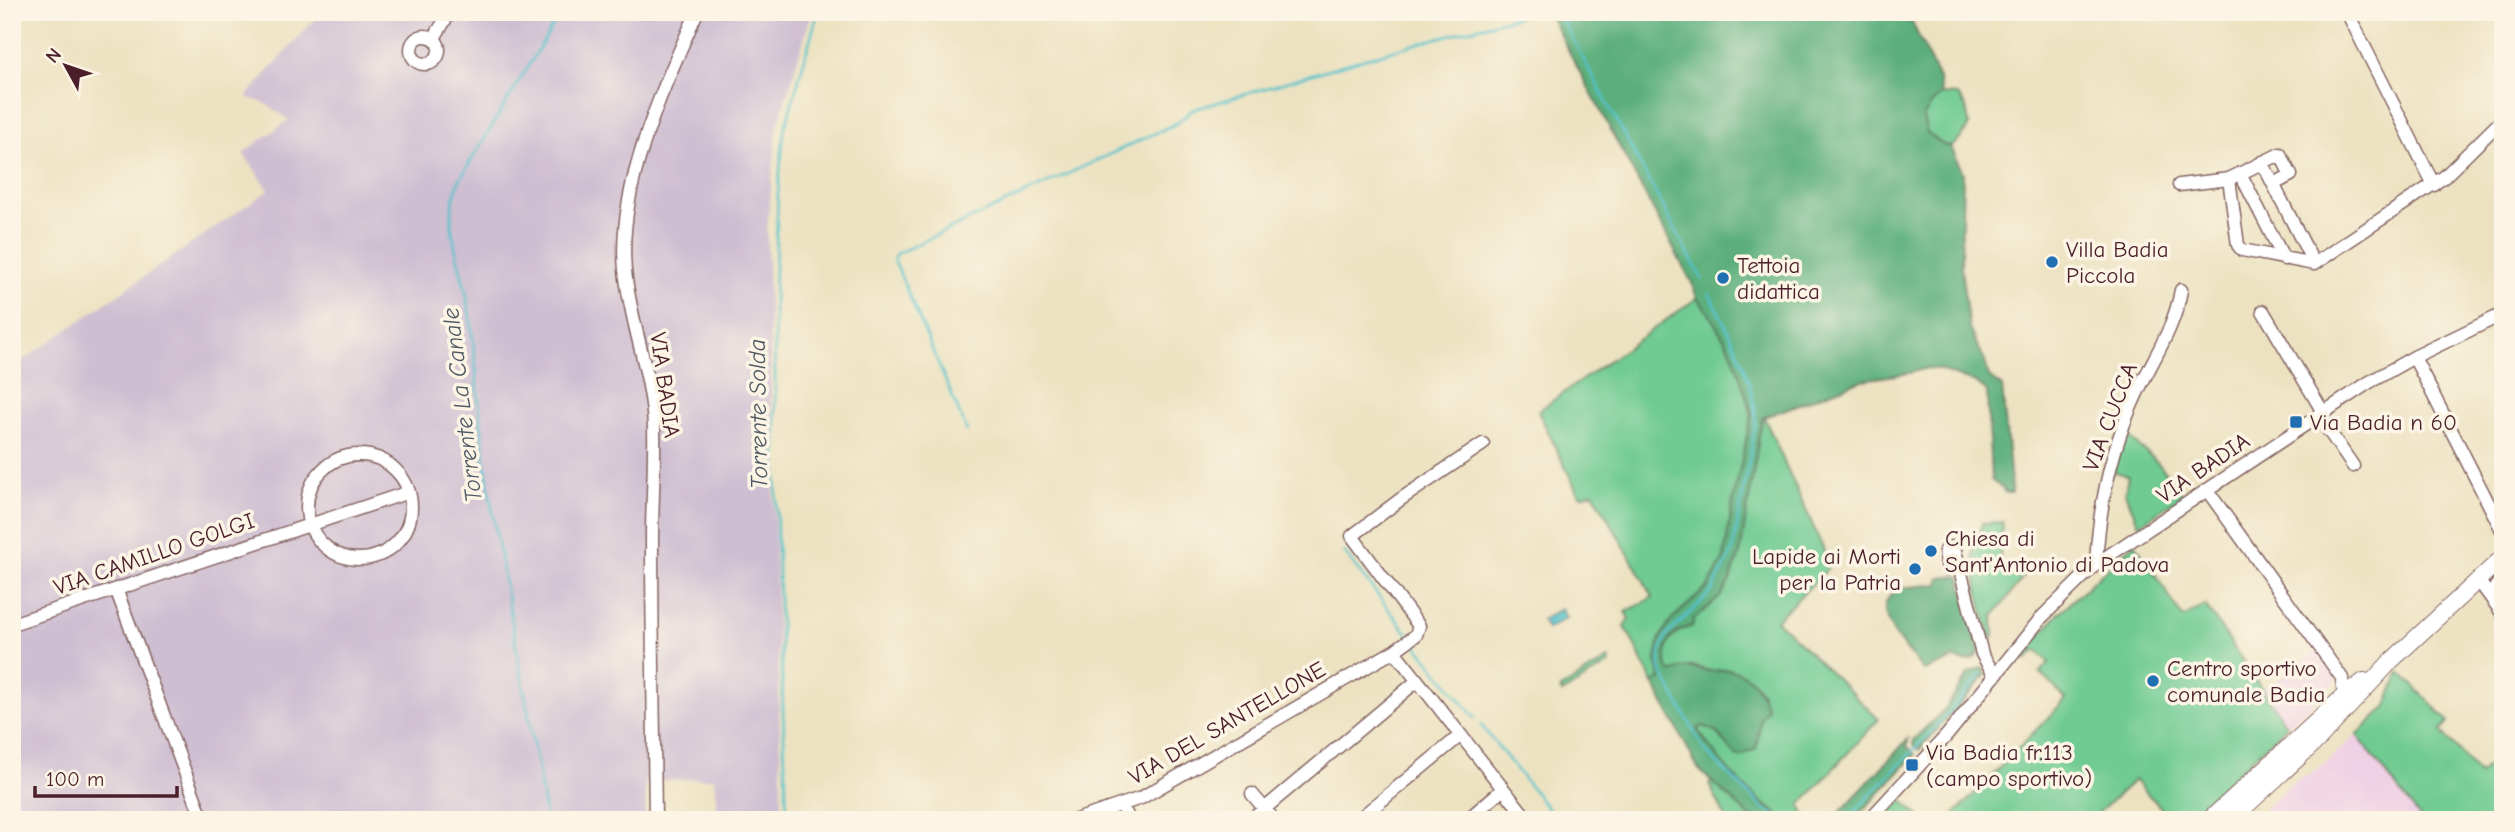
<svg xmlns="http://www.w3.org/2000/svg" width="2515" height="832" viewBox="0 0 2515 832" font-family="'Comic Neue',sans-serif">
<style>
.built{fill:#f0d0e4}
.industrial{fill:#cebed1}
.green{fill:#70cb92;stroke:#5d755e;stroke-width:2}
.forest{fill:#5caf7c;stroke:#536754;stroke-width:2}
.water{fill:#55c2cc;stroke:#50707c;stroke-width:2}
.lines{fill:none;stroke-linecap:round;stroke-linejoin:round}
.stream{stroke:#55c2cc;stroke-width:2.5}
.minor-casing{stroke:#836360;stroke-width:15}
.major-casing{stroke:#836360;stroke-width:18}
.minor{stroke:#fff;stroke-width:12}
.major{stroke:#fff;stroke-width:16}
.poi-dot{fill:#1f6fb2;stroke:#fcf5e5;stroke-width:2.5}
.labels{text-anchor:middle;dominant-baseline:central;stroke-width:7;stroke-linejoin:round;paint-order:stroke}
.poi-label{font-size:23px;fill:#4a1f2b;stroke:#fcf5e5;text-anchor:start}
.street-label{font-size:23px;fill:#4a1f2b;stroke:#fcf5e5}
.water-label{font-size:24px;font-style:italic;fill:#4e5863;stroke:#fcf5e5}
</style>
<rect width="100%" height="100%" fill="#fcf5e5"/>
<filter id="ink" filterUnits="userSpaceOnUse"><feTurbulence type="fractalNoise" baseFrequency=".0143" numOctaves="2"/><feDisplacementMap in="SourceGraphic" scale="14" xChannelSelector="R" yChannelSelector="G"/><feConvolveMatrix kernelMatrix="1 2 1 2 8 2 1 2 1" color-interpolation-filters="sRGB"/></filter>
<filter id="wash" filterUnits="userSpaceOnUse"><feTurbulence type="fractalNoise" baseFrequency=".00686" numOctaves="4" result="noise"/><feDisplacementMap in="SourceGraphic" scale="28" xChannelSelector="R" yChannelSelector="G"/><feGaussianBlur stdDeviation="1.57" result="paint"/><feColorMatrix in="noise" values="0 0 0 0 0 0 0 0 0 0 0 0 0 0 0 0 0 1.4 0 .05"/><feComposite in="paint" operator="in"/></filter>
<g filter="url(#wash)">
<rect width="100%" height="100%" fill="#ece2c1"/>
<path class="built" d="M2319,651L2337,680L2287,726L2263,689Z
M2357,735L2422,820H2253L2293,782L2314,772Z"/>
<path class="industrial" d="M812,12L777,128L767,230L782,820H718L714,778L645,781L646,820H12V368L269,190L243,153L289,120L264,103L246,97L320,13Z"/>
<path class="green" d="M1941,94L1958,95L1966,107L1969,125L1961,138L1951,147L1942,144L1927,133L1923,117L1931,104Z
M1697,298L1708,312L1732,352L1752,414L1733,501L1724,559L1709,586L1672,619L1660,638L1656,660L1661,679L1653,683L1625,626L1629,619L1626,612L1653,597L1593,492L1582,496L1578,493L1538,411Z
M1764,417L1823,548L1829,568L1776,620L1879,719L1800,805L1807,820H1785L1761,802L1728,772L1697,729L1704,726L1715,731L1736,755L1741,756L1756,749L1762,693L1752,680L1730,669L1711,671L1692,666L1672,674C1653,654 1670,632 1692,626L1694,619L1719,598L1729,582L1740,553L1762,418Z
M2125,434L2158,463L2183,495L2139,525L2125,493L2128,476L2113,471Z
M2003,522L1999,568H2030L1993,617L1994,636L1991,640C1985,621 1971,568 1974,549C1975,539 1982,533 1982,523Z
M2135,543L2183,618L2205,605L2287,726L2188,819L2176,820L2170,817L2134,780L2091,820H1949L2066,699L2040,672L2049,662L2036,650L2026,660L2022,656L2060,612Z
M1608,659L1610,663L1562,693L1560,689Z
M2400,672L2449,722L2441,731L2479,774L2503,754V820H2422L2357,735L2387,706Z
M1713,782L1754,820H1727L1709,784Z
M1902,800L1904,802L1923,820H1883Z"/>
<path class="forest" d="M1548,12H1907L1939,79L1941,94L1931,104L1923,118L1927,133L1942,144L1951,147L1963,173L1961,268L1969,329L1985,361L1989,377L2002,387L2012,493H2005L2002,488L1991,480L1987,392L1976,383L1938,369L1927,368L1909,373L1862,380L1762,418L1740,553L1729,582L1719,598L1694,619L1692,626C1674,631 1665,639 1666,658C1666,666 1667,668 1672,673C1688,662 1693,670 1709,671C1717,672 1724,668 1731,670C1752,674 1761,690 1767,709L1761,718L1756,749L1741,756L1736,755L1715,731L1704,726L1697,729C1721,765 1749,796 1785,820H1754L1699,770L1653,683L1661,679L1656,661L1660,638L1672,619L1709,586L1724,558L1733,501L1752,414L1732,352L1708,312L1697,298L1692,283Z
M1960,576L1980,652L1972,660L1962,661L1955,658L1924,671C1913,657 1886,629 1885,611C1884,601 1891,594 1898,588L1939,584V578Z
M1984,668L1986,675L1919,750L1913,745V740L1946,708L1969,673Z
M1908,739L1907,746L1915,755L1910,760L1854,820H1833Z"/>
<path class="water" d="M1561,609L1566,618L1547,629L1542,620Z"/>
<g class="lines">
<path class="stream" d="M1558,12L1702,279
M1709,293C1728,331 1759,385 1755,427L1732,553L1712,591L1666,636L1660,653V669L1704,750L1763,808L1781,820
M967,431L894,260L896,254L1177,123L1192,110L1393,50L1536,12
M1344,552L1408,634
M1415,643L1475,718
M1480,724L1557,820
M546,820C529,709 506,599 489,489C479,428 478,365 468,303C461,260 440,223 460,179L561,12
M787,820L777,540L774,297L778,192L784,131L818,12
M1846,820L1945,717L1981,674"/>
</g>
</g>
<g filter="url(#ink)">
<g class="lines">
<g class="minor-casing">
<path id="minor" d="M2347,12L2434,185
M411 50a14 14 0 1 1 28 0a14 14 0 1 1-28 0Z
M434,38L450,12
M2262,162L2314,264
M2240,173L2284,259
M2229,179L2280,154L2291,175L2274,184
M2179,185L2229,179L2238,245L2242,250L2314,264L2444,177L2503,119
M2263,311L2323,412
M2414,357L2503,532
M2318,415L2353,466
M307 507a52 52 0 1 1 104 0a52 52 0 1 1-104 0Z
M2207,490L2342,678L2344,696
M2096,564C2099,506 2112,446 2137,393C2153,359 2175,327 2181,290
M1948,569L1945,551L1947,548L1954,547L1982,654L1995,676
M2478,580L2503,614
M116,589L203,820
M2498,603L2495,588L2503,576
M12,624L409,492
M1394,651L1416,635L1419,626L1352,536L1401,499L1483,444
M1252,794L1274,820
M1122,805L1129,820
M655,820C654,726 652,632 652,538C652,501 655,464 654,427C652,374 630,323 625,270C617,187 663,88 697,12
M1076,820L1141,798L1394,651L1528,820
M1251,820L1417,681
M1358,820L1461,735
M1467,820L1503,789
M1869,820L1948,734L2042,617L2096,564L2368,383L2414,357L2503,314"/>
</g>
<g class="major-casing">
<path id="major" d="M2209,820L2344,696L2364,681
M2231,820L2320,738L2391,661L2503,557"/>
</g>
<use href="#minor" class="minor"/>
<use href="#major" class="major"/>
</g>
</g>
<g class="poi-dot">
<circle cx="2052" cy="262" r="7"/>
<circle cx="1723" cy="278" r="7"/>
<rect x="2289" y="415" width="14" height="14" rx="3.5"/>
<circle cx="1931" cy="551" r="7"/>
<circle cx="1915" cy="569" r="7"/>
<circle cx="2153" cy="681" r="7"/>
<rect x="1905" y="758" width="14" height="14" rx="3.5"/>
</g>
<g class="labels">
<g class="poi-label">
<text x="2066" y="249">Villa Badia<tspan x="2066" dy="26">Piccola</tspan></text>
<text x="1737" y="265">Tettoia<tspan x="1737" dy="26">didattica</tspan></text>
<text x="2310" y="422">Via Badia n 60</text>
<text x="1945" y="538">Chiesa di<tspan x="1945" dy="26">Sant'Antonio di Padova</tspan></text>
<text x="1901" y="556" text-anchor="end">Lapide ai Morti<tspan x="1901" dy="26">per la Patria</tspan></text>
<text x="2167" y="668">Centro sportivo<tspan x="2167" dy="26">comunale Badia</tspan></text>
<text x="1926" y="752">Via Badia fr.113<tspan x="1926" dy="26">(campo sportivo)</tspan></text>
</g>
<g class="street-label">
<text transform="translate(665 385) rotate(82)">VIA BADIA</text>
<text transform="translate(2110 417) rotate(-69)">VIA CUCCA</text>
<text transform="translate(2203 468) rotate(-34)">VIA BADIA</text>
<text transform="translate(154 554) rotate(-19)">VIA CAMILLO GOLGI</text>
<text transform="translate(1227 723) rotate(-30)">VIA DEL SANTELLONE</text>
</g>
<g class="water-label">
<text transform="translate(462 405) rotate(-97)">Torrente La Canale</text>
<text transform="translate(758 414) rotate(-91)">Torrente Solda</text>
</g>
</g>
<rect width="2515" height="832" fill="none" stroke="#fcf5e5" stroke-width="42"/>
<g transform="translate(66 66) rotate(310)" stroke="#fcf5e5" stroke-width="5" paint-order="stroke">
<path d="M0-5L12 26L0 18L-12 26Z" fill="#4a1f2b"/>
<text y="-10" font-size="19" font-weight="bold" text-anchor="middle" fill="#4a1f2b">N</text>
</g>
<path d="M35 786v10h142v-10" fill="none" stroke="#4a1f2b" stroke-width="3.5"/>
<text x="46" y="786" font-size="21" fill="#4a1f2b" stroke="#fcf5e5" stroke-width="5" paint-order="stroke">100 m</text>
</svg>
